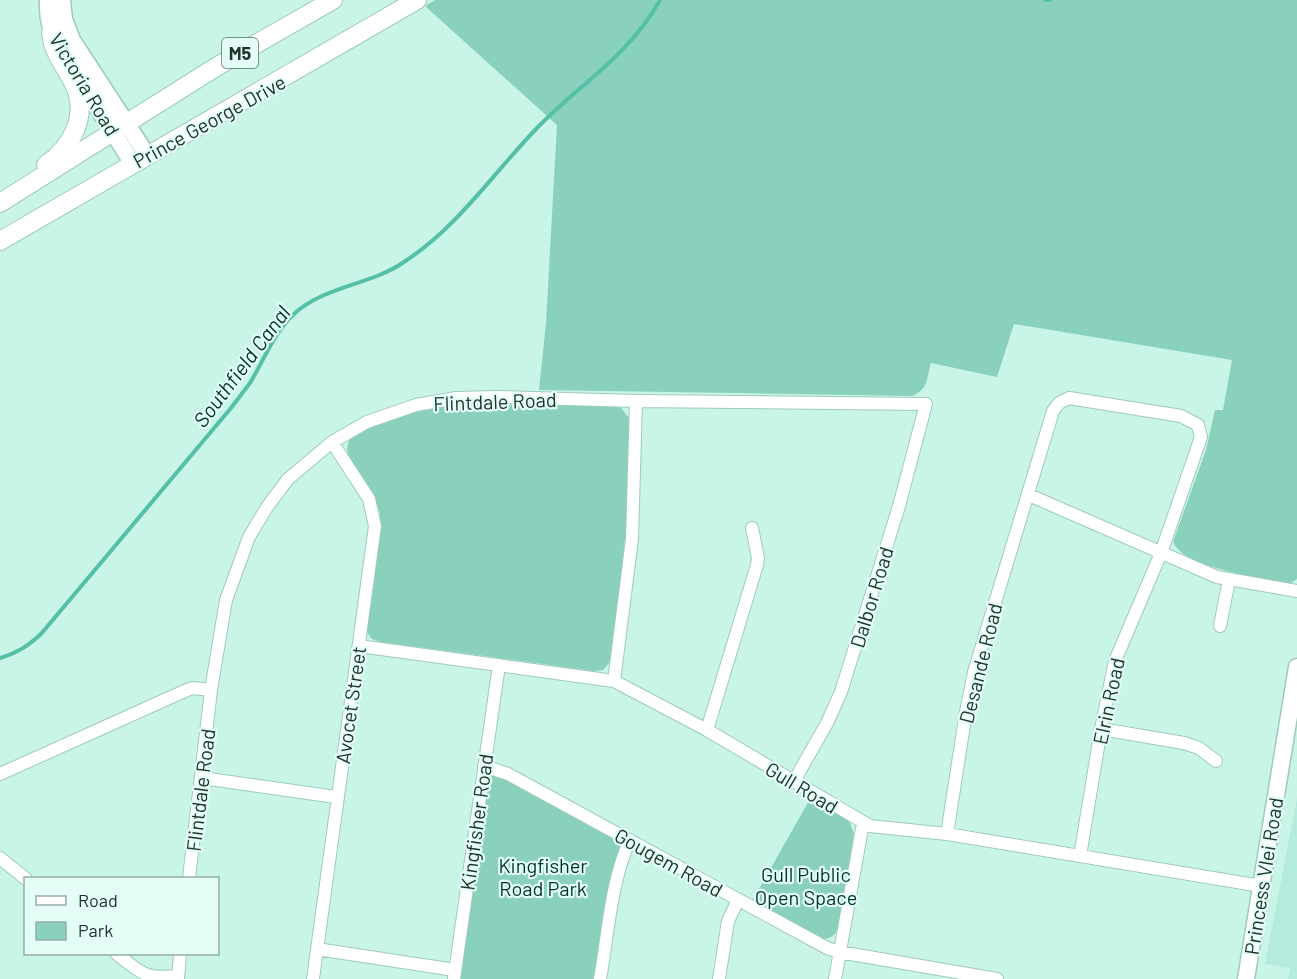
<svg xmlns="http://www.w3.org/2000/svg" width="1297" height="979" viewBox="0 0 1297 979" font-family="Barlow,sans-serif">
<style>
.built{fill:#b5ebdc}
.green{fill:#89d0bd}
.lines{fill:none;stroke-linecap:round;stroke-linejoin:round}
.stream{stroke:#55c0a8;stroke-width:4}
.street-casing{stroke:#9fcabe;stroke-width:14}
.secondary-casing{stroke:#9fcabe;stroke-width:19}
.primary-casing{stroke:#9fcabe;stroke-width:20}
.street{stroke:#fff;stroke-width:12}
.secondary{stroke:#fff;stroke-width:16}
.primary{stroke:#fff;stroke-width:18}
.labels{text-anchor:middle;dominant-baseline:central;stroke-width:4.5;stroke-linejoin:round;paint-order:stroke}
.shield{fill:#e3fef6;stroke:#5c706a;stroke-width:1.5}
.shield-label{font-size:18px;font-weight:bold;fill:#22332e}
.street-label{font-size:20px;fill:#22332e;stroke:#e3fef6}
.park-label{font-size:20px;fill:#00342a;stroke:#e3fef6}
.water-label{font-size:21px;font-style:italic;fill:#003329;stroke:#e3fef6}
</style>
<rect width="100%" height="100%" fill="#c8f5e8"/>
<path class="built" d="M1297,798V979H1288L1290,968L1265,964Z"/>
<path class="green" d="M435,0H1297V579L1291,583C1264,578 1184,569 1173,542L1206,450L1215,410H1223L1232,360L1014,324L997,377L931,363C926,379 929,389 912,396L539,390L546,323L557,125L425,6Z
M475,404L614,406L621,408L629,418L627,521L611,661L603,670L594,671L381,642L372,639L366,631L380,513L373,494L349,458L347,449L349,441C368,417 444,405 475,404Z
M484,766L630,840L600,979H454Z
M810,799L846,819L850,823L854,834L838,929C834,937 828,940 819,938L752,901Z"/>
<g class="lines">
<path class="stream" d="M1045,0H1050
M0,658C17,653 28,646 41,634L231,408C237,400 244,391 250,383C264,360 274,332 294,314C324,286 371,285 404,262C458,227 494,172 538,127C582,82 628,57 660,0"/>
<g class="street-casing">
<path id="street" d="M1029,495L1217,577L1297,591
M1220,626L1229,580
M359,646L614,681L707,730L870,826L947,834L1261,886
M614,681L632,539L636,401
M1101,729L1184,743L1199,748L1216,761
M707,730L757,565L758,558L752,528
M484,766L508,774L827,948L839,952L997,979
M0,774L187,690L193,688L211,690
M202,778L336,797
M947,834L966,712L974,672L1053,411L1059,403L1069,398L1181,416L1198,425L1201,437L1161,553L1115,661L1101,729L1080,856
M0,858L26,879
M189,878L211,690L226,600L249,537L267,507L288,479L332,442L367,422L416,405L456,398L498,397L636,401L926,404L899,506L841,692L827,723L794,781
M317,949L455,970
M117,954C141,973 144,979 177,976
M178,979L180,954
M313,979L375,526L369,499L332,442
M454,979L499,665
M600,979C608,935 611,880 630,840
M719,979L728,921L738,900
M835,979L863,823"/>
</g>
<g class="secondary-casing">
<path id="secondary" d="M48,0C47,17 50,30 58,45
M62,0L64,19L72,40L147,155
M72,67L133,164
M1246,979L1297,667"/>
</g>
<g class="primary-casing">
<path id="primary" d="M46,165C72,147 89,115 74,84C65,66 53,53 51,33
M0,203L216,67L333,0
M0,241L417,0"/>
</g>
<use href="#street" class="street"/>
<use href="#secondary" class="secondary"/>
<use href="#primary" class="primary"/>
</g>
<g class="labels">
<rect class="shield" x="222" y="38" width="36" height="30" rx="4.5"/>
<g class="shield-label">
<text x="240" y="53">M5</text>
</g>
<g class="street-label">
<text transform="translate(85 84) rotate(59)">Victoria Road</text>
<text transform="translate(209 121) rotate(-29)">Prince George Drive</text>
<text transform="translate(495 401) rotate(-2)">Flintdale Road</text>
<text transform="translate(871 597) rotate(-73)">Dalbor Road</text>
<text transform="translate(980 663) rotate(-76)">Desande Road</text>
<text transform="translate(1108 701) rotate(-78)">Elrin Road</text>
<text transform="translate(350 705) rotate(-82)">Avocet Street</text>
<text transform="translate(802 787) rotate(31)">Gull Road</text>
<text transform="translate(200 790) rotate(-83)">Flintdale Road</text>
<text transform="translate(476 822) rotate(-82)">Kingfisher Road</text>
<text transform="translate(669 862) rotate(29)">Gougem Road</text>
<text transform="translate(1263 876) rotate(-81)">Princess Vlei Road</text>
</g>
<g class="park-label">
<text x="543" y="865">Kingfisher<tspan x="543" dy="23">Road Park</tspan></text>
<text x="806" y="874">Gull Public<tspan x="806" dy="23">Open Space</tspan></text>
</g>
<g class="water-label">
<text transform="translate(241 366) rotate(-53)">Southfield Canal</text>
</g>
</g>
<rect x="24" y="877" width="195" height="78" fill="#e3fef6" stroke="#96ada6" stroke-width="1.5"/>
<rect x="36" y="896" width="30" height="9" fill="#ffffff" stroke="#96ada6" stroke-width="1.5"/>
<text x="78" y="907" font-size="18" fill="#22332e">Road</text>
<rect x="36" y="922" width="30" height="18" fill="#89d0bd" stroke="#96ada6" stroke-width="1.5"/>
<text x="78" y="937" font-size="18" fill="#22332e">Park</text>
</svg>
